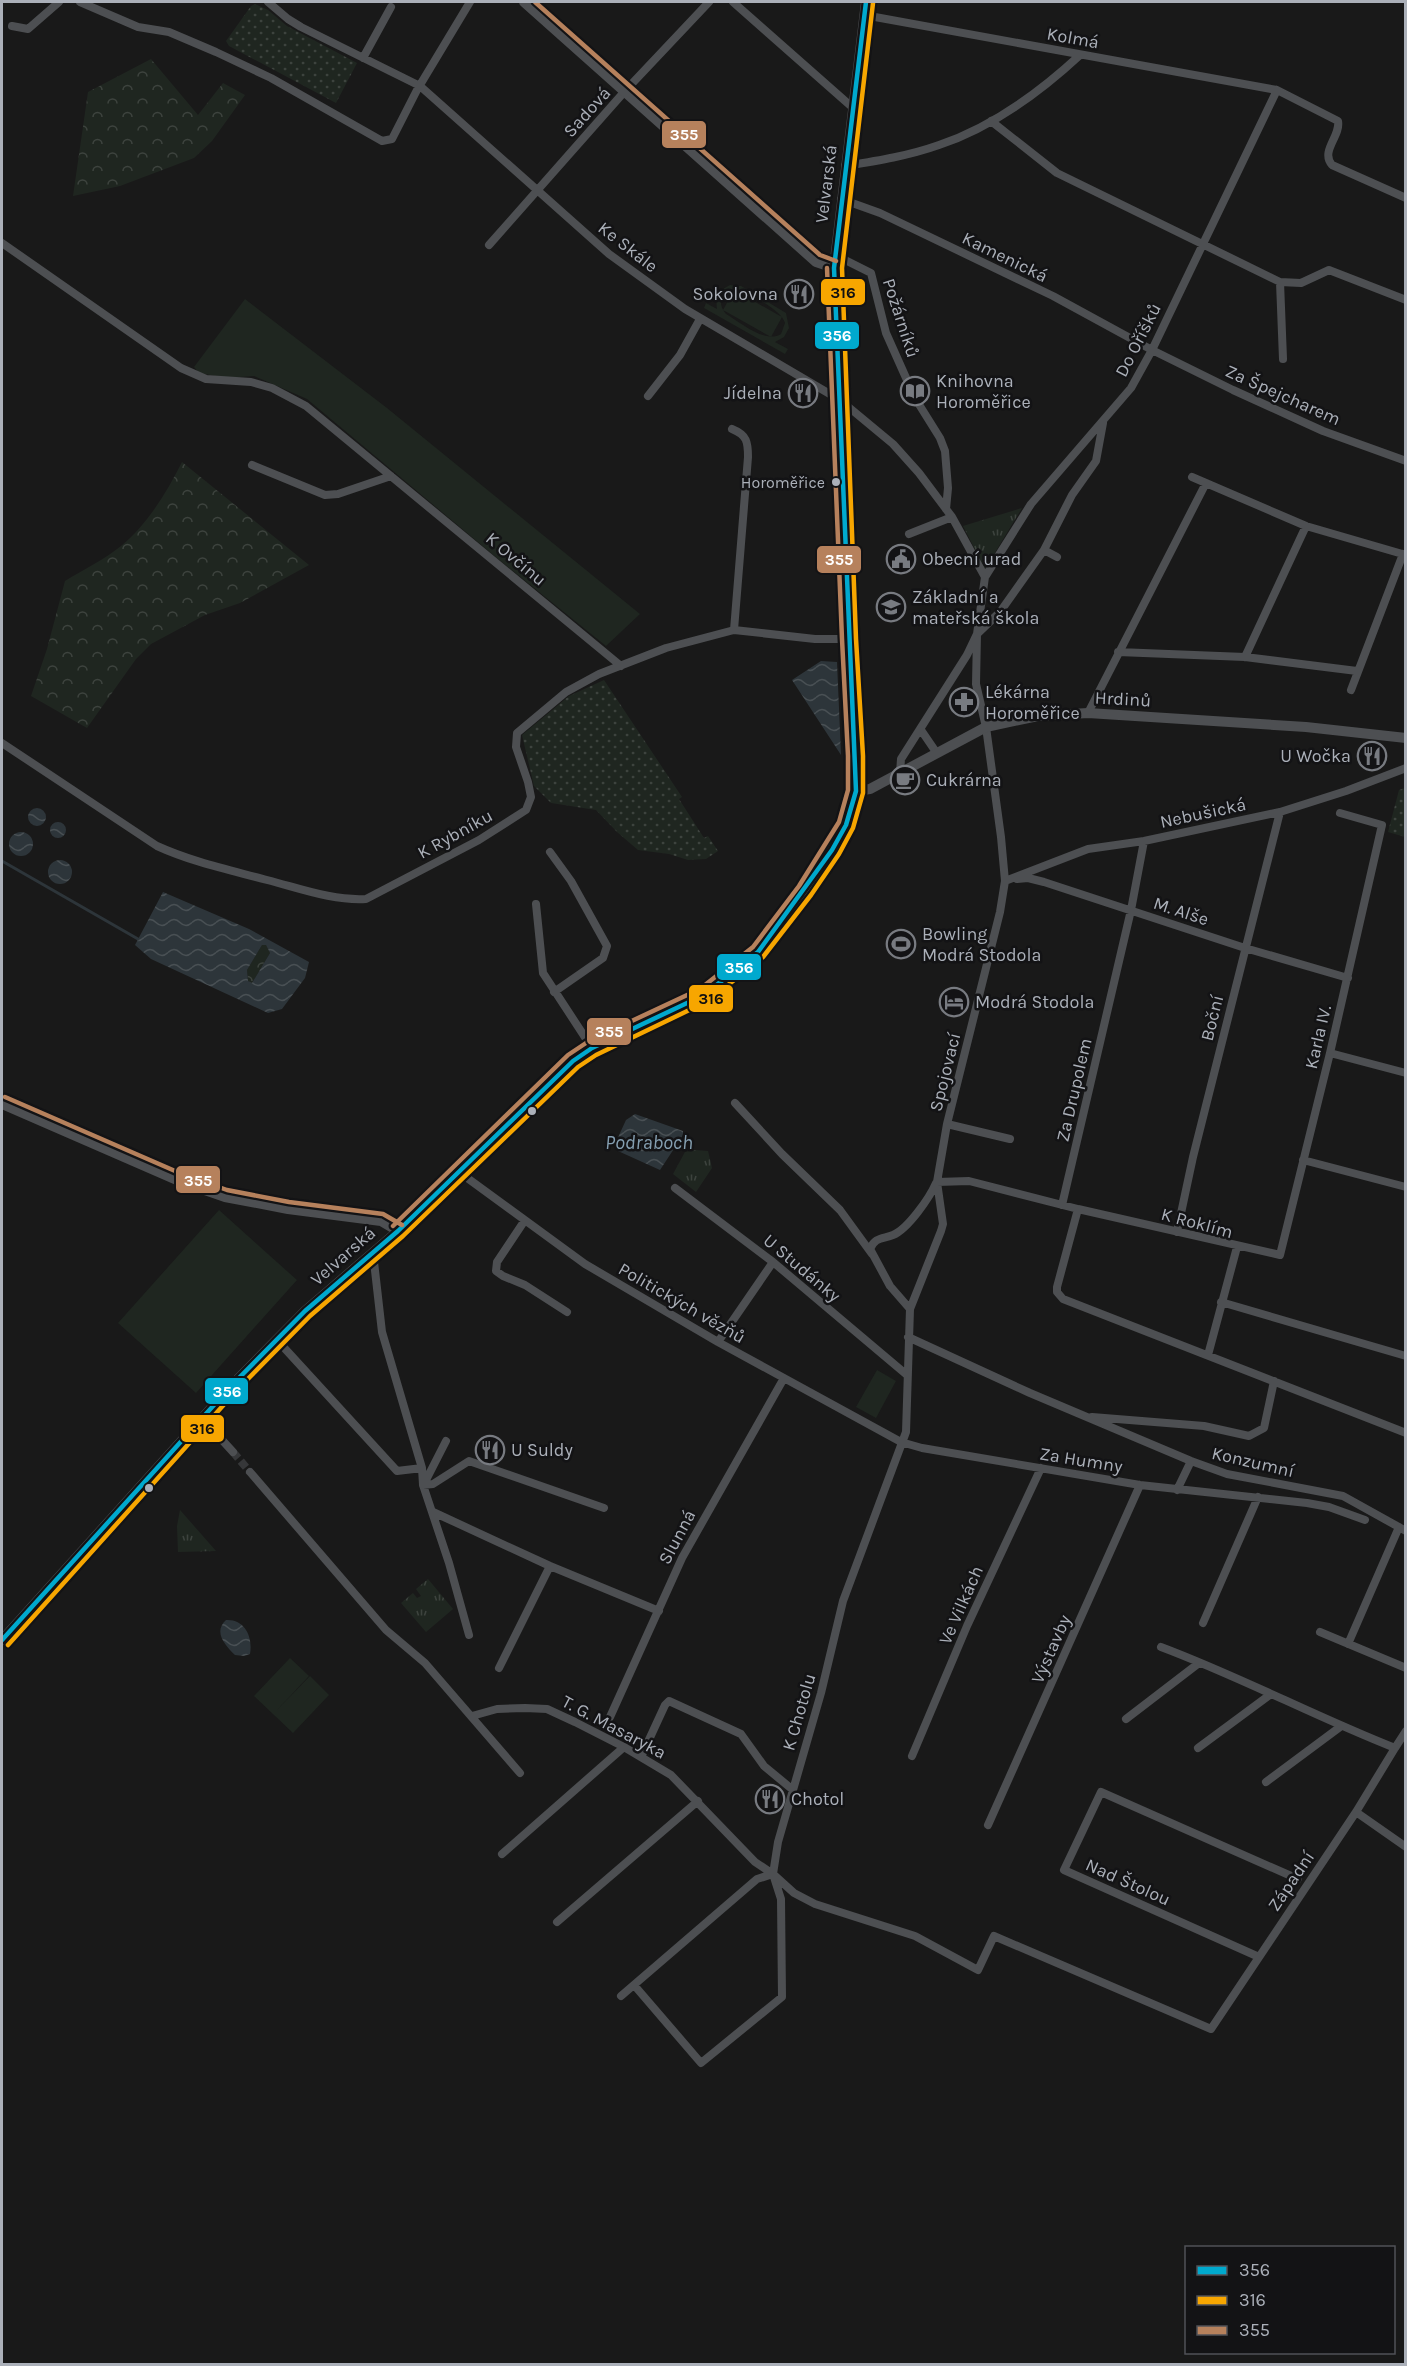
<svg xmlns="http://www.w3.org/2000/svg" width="1407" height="2366" viewBox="0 0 1407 2366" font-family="Karla,sans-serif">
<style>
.grass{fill:url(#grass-dots)}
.forest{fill:url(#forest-crowns)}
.park{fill:url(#park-tufts)}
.garden{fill:#1f2620;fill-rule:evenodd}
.water{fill:url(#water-waves);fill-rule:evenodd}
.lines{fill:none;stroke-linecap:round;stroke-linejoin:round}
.stream{stroke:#2d353a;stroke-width:3}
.minor-tunnel{stroke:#363739;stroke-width:8;stroke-dasharray:8 4;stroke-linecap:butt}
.minor{stroke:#4d4f52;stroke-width:8}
.tertiary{stroke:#4d4f52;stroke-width:10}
.secondary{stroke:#4c4d50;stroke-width:10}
.bus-1-casing{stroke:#131315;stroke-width:9}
.bus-2-casing{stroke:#131315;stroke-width:9}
.bus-3-casing{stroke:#131315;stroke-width:9}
.bus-1{stroke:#00a9ce;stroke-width:4.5}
.bus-2{stroke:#f7a600;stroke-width:4.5}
.bus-3{stroke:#b6815c;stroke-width:4.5}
.bus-dot{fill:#abb0b9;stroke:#131315;stroke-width:2}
.labels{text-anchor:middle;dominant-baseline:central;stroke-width:5;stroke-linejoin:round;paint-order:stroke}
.bus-label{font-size:16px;fill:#abb0b9;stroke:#131315;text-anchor:end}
.street-label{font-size:18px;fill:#abb0b9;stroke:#131315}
.poi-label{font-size:18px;fill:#abb0b9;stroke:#131315;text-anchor:start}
.water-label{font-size:20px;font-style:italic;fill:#859fb1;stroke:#131315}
.line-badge{stroke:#131315;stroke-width:2}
.badge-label{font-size:16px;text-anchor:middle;font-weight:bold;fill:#fff}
.pale-badge-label{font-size:16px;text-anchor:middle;font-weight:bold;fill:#111}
</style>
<defs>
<pattern id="grass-dots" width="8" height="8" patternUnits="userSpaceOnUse" patternTransform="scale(1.5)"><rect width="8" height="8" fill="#1f2620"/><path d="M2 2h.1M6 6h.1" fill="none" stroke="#3d433e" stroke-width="1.8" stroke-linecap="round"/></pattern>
<pattern id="forest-crowns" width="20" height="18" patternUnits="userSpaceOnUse" patternTransform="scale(1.5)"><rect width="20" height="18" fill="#1f2620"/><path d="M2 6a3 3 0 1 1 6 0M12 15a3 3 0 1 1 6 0" fill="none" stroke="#3d433e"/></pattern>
<pattern id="park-tufts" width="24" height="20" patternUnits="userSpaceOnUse" patternTransform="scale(1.5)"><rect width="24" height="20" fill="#1f2620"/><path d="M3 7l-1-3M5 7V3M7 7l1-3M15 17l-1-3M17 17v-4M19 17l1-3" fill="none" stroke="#3d433e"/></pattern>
<pattern id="water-waves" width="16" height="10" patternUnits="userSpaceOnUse" patternTransform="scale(1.5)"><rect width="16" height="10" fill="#2d353a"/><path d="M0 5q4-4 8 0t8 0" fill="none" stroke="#495054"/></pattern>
</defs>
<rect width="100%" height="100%" fill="#191919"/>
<path class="grass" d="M255,4L268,10L287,26L357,63L336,103L229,46L226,41L251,6Z
M604,680L682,797L679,799L704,838L708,836L718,851L706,859L688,860L669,854L638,850L617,832L596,810L551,803L534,786L522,735L569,696Z
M1405,788H1406L1405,837L1388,832L1399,790Z"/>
<path class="forest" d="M151,59L198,115L223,83L245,95L212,141L194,158L120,186L73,196L88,92Z
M182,462L309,565L240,603L205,615L151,644L136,659L87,728L31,696L47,649L65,581C83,570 105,559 121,546C147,525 167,492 182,462Z
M262,945H266L270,953L252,983L248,981L247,970Z"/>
<path class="park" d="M1022,508L985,569L963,526Z
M695,1150L708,1151L712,1168L696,1192L673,1174L685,1152Z
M180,1510L216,1551L178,1552L177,1526Z
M428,1579L453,1609L426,1632L401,1603L413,1593L417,1598L421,1596L416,1589Z"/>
<path class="garden" d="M730,285L741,286L786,313L789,328L784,337L775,342L788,349L785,354L704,308L706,303L717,309C715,297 719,290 730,285ZM731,289C744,289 782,310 785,323L781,334C765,344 740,322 726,314C718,305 719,294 731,289Z
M734,290L782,317L771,337L723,310Z
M245,299L387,408L640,614L606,646L498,559L307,399L254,376L226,378L199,373L194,367Z
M219,1210L297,1280L196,1393L118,1323Z
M877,1370L896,1381L876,1418L856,1407Z
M290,1658L309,1676L276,1711L310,1676L329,1695L293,1733L254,1696Z"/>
<path class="water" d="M821,661L837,662L841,755L792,680Z
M28 817a9 9 0 1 1 18 0a9 9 0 1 1-18 0Z
M50 830a8 8 0 1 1 16 0a8 8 0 1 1-16 0Z
M9 844a12 12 0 1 1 24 0a12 12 0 1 1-24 0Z
M48 872a12 12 0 1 1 24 0a12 12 0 1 1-24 0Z
M163,892L249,929L309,962L305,978L282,1009L268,1013L151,959L135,945ZM262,945H266L270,953L252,983L248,981L247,970Z
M635,1114L683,1131V1135L660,1170L618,1151L615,1144L626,1120Z
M226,1620C245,1619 253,1637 250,1654L244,1656L235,1655C225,1645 213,1632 226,1620Z"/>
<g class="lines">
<path class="stream" d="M2,861L138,939"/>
<path class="minor-tunnel" d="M233,1452L250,1472"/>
<path class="minor" d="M80,2L138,27L169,32L216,52L271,78L382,141L392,139L417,90L470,2
M268,2L288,19L301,27L420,86L609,254L685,309L840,400L893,444L919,473L952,517L985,577L977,634L976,684L986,727L1001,837L1005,881L1000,912L947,1124L937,1182L943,1224L941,1231L910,1309L906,1432L843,1601L821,1693L778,1842L773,1874L781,1899L782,1997L701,2063L634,1985
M733,2L852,107
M864,15L1277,90L1338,121C1341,136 1320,151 1332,165L1406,198
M12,26L28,29L59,2
M363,58L391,7
M991,121L1057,173L1280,282L1301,283L1329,270L1406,300
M845,166C876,161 908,156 939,145C993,127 1039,93 1080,55
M841,199L880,213L1053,296L1152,350L1233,390L1323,431L1406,461
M2,243L181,368L206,379L251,382L272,388L306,406L621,666
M489,245L625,91L709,2
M835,255L871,273L886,333L915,398L940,438L945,451L948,488L946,509
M1280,282L1283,359
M648,396L680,355L700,319
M732,429C747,435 748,442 748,457L734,630
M252,465L325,495L338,494L391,476
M1192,477L1306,526L1406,555
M909,534L952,517
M1044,550L1057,557
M985,577L1031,504L1131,388L1152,350L1277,90
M1118,652L1245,657L1357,671
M1245,657L1306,526
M1351,690L1403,554
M1088,713L1206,483
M921,730L936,752
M2,743L157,846C192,862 230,870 267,880C299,888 333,901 366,899L479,840L526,810L531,797L528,782L516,747L517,733L566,692L599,674L666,648L734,630L815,639H849
M900,773L901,759L967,655L977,634L1000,612L1044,550L1072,495L1096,461L1103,423
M550,852L571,881L607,946L603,958L554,992
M1017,879L1028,878L1044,882L1245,948L1348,978
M1005,881L1088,849L1144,841L1280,812L1346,791L1406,768
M536,904L543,973L592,1048
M1330,1053L1406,1073
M735,1103L782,1154L840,1210L872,1254
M947,1124L1010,1139
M1303,1160L1406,1187
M459,1172L585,1264L718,1342L901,1442L922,1448L1140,1485L1307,1503L1329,1507L1365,1520
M937,1182L969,1181L1078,1209L1280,1255L1330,1053L1382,825L1340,813
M675,1188L773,1262L907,1375
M1062,1205L1131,910L1144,841
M1078,1209L1057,1287V1292L1063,1299L1406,1433
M525,1220L497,1262L496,1271L503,1276L525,1285L567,1312
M1177,1232L1193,1157L1280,812
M373,1253L382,1332L422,1468L423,1485L449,1563L469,1635
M1221,1302L1406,1356
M910,1309L890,1286L870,1249C875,1237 883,1239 893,1235C908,1229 930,1197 936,1183
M908,1337L1030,1393L1191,1461L1227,1474L1343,1496L1406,1531
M277,1340L397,1471L422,1468
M718,1342L773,1262
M1208,1355L1237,1247
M1092,1417L1204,1426L1249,1436L1264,1428L1274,1381
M203,1419L233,1452
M250,1472L386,1630L425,1663L520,1773
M424,1484L446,1441
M423,1485L433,1484L469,1461L604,1508
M1177,1490L1191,1461
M433,1512L550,1566L659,1611
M1203,1623L1258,1497
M1320,1632L1406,1668
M1348,1644L1399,1527
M1161,1647C1241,1677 1316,1717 1395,1748L1406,1731
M499,1668L550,1566
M472,1716L497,1709L525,1708L547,1709L575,1722L624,1747L671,1775L755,1862L773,1874L794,1893L815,1904L915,1936L978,1970L994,1936L1211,2029L1356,1812L1395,1748
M610,1717L682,1558L784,1378
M1126,1719L1199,1663
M1198,1748L1271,1694
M912,1756L967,1626L1041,1468
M641,1757L665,1705L669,1701L741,1734L764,1766L793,1790
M1266,1782L1340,1727
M1356,1812L1406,1847
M988,1825L1140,1485
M502,1854L624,1747
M557,1922L698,1801
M1259,1957L1064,1870L1101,1792L1298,1879
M621,1996L757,1879L773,1874"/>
<path class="tertiary" d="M524,2L816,262L834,268
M856,791L870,789L986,727L1038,716L1088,713L1306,727L1406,738
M2,1104L179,1181L225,1197L288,1209L381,1221L398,1231"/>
<path class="secondary" d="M2,1640L232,1385L305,1311L398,1231L573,1061L592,1048L704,995L758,952L805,890L832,850L846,825L852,805L856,791V756L849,639L834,268L866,2"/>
<g class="bus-1-casing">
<path id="bus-1" d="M2,1640L232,1385L305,1311L398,1231L573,1061L592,1048L704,995L758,952L832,850L846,825L856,791L834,268L866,2"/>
</g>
<g class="bus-2-casing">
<path id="bus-2" d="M8,1645L237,1390L310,1316L403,1236L578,1067L596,1055L708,1001L763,957L811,895L839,854L853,828L863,793V756L856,639L842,268L873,3"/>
</g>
<g class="bus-3-casing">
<path id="bus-3" d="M535,2L820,255L836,261
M5,1097L182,1174L227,1190L289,1202L383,1214L402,1225
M393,1226L568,1055L589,1041L700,989L753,947L799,886L839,822L848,790V756L842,639L827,268"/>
</g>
<use href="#bus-1" class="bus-1"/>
<use href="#bus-2" class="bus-2"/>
<use href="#bus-3" class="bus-3"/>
</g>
<defs>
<g id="restaurant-ring" transform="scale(1.5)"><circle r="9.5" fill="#131315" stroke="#787b81" stroke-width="1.5"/><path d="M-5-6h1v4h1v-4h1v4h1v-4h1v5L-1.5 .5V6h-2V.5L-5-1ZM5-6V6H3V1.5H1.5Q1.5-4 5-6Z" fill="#787b81"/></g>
<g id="library-ring" transform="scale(1.5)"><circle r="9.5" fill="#131315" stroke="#787b81" stroke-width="1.5"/><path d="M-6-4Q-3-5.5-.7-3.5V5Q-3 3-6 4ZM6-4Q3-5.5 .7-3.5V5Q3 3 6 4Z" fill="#787b81"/></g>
<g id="civic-ring" transform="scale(1.5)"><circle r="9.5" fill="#131315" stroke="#787b81" stroke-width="1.5"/><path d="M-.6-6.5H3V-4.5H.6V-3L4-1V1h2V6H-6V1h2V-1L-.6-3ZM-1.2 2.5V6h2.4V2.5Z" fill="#787b81"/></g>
<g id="school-ring" transform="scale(1.5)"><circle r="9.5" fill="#131315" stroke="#787b81" stroke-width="1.5"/><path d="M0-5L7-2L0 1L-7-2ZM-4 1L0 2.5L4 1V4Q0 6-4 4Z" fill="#787b81"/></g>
<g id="pharmacy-ring" transform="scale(1.5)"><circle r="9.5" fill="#131315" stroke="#787b81" stroke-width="1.5"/><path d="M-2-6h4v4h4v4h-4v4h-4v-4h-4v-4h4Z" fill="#787b81"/></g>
<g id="cafe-ring" transform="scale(1.5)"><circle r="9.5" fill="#131315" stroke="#787b81" stroke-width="1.5"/><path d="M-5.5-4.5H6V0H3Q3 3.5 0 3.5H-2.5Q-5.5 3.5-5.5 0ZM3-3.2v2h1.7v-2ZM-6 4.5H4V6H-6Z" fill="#787b81"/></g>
<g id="stadium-ring" transform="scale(1.5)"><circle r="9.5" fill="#131315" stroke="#787b81" stroke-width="1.5"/><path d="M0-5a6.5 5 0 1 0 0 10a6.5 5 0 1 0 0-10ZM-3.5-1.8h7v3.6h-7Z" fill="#787b81"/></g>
<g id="hotel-ring" transform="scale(1.5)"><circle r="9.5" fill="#131315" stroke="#787b81" stroke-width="1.5"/><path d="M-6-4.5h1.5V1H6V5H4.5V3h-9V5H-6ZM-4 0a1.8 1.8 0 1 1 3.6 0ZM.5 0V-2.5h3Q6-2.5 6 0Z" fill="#787b81"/></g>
</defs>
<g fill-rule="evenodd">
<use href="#restaurant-ring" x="799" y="294"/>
<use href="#library-ring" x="915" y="391"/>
<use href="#restaurant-ring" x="803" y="393"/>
<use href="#civic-ring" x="901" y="559"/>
<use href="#school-ring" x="891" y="607"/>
<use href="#pharmacy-ring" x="964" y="702"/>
<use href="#restaurant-ring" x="1372" y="756"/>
<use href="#cafe-ring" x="905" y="780"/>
<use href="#stadium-ring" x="901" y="944"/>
<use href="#hotel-ring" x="954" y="1002"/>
<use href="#restaurant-ring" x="490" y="1450"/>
<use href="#restaurant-ring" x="770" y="1799"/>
</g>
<g class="bus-dot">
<circle cx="836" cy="482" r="5"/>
<circle cx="532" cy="1111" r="5"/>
<circle cx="149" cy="1488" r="5"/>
</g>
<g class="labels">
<g class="bus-label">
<text x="825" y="482">Horoměřice</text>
</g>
<g class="street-label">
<text transform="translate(1073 38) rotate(10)">Kolmá</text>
<text transform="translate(587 112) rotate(-48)">Sadová</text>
<text transform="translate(826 184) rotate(-83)">Velvarská</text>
<text transform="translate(628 247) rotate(38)">Ke Skále</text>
<text transform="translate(1005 257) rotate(26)">Kamenická</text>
<text transform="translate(901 318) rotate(72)">Požárníků</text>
<text transform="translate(1138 340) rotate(-63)">Do Oříšků</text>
<text transform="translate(1283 395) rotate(24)">Za Špejcharem</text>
<text transform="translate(516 559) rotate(40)">K Ovčínu</text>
<text transform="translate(1123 699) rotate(3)">Hrdinů</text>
<text transform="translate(1203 813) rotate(-12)">Nebušická</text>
<text transform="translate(455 834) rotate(-29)">K Rybníku</text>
<text transform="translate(1181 911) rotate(18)">M. Alše</text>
<text transform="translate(1212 1018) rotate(-76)">Boční</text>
<text transform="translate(1318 1037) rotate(-77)">Karla IV.</text>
<text transform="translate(945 1072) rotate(-76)">Spojovací</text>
<text transform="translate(1074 1090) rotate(-77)">Za Drupolem</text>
<text transform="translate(1197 1223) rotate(15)">K Roklím</text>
<text transform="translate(343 1256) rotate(-41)">Velvarská</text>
<text transform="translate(802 1268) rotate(40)">U Studánky</text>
<text transform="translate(682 1303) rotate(30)">Politických vězňů</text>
<text transform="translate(1081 1460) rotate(9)">Za Humny</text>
<text transform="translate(1253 1462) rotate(13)">Konzumní</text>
<text transform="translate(677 1537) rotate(-62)">Slunná</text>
<text transform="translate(961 1605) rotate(-66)">Ve Vilkách</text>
<text transform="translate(1051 1649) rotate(-66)">Výstavby</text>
<text transform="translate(799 1712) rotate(-74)">K Chotolu</text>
<text transform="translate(614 1727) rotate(28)">T. G. Masaryka</text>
<text transform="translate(1291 1881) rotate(-56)">Západní</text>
<text transform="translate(1128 1882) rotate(24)">Nad Štolou</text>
</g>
<g class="poi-label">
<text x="778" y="294" text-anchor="end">Sokolovna</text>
<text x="936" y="381">Knihovna<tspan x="936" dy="21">Horoměřice</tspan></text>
<text x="782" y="393" text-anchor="end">Jídelna</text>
<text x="922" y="559">Obecní urad</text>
<text x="912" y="597">Základní a<tspan x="912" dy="21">mateřská škola</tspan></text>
<text x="985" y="692">Lékárna<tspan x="985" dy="21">Horoměřice</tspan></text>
<text x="1351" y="756" text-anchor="end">U Wočka</text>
<text x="926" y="780">Cukrárna</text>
<text x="922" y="934">Bowling<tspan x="922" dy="21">Modrá Stodola</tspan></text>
<text x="975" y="1002">Modrá Stodola</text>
<text x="511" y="1450">U Suldy</text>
<text x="791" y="1799">Chotol</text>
</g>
<g class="water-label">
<text x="649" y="1142">Podraboch</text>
</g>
</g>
<g class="line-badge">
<rect x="661" y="120" width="46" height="29" rx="6" fill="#b6815c"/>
<rect x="820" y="278" width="46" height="28" rx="6" fill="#f7a600"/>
<rect x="814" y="321" width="46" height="29" rx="6" fill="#00a9ce"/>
<rect x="816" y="545" width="46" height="29" rx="6" fill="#b6815c"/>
<rect x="716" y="953" width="46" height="28" rx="6" fill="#00a9ce"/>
<rect x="688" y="984" width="46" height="29" rx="6" fill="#f7a600"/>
<rect x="586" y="1017" width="46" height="29" rx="6" fill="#b6815c"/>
<rect x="175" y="1165" width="46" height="29" rx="6" fill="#b6815c"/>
<rect x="204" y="1377" width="45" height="28" rx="6" fill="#00a9ce"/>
<rect x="180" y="1414" width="45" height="29" rx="6" fill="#f7a600"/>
</g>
<g class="badge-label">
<text x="684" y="140">355</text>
<text x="837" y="341">356</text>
<text x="839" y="565">355</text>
<text x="739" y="973">356</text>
<text x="609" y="1037">355</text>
<text x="198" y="1186">355</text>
<text x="227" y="1397">356</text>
</g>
<g class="pale-badge-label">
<text x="843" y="298">316</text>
<text x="711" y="1004">316</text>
<text x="202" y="1434">316</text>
</g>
<rect width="1407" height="2366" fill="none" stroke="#abb0b9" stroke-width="6"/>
<rect x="1185" y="2246" width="210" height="108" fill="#131315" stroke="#505257" stroke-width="1.5"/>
<rect x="1197" y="2266" width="30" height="9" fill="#00a9ce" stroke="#505257" stroke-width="1.5"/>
<text x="1239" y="2276" font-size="18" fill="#abb0b9">356</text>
<rect x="1197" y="2296" width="30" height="9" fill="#f7a600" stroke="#505257" stroke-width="1.5"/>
<text x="1239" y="2306" font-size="18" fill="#abb0b9">316</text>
<rect x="1197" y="2326" width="30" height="9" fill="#b6815c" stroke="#505257" stroke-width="1.5"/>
<text x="1239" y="2336" font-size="18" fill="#abb0b9">355</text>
</svg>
